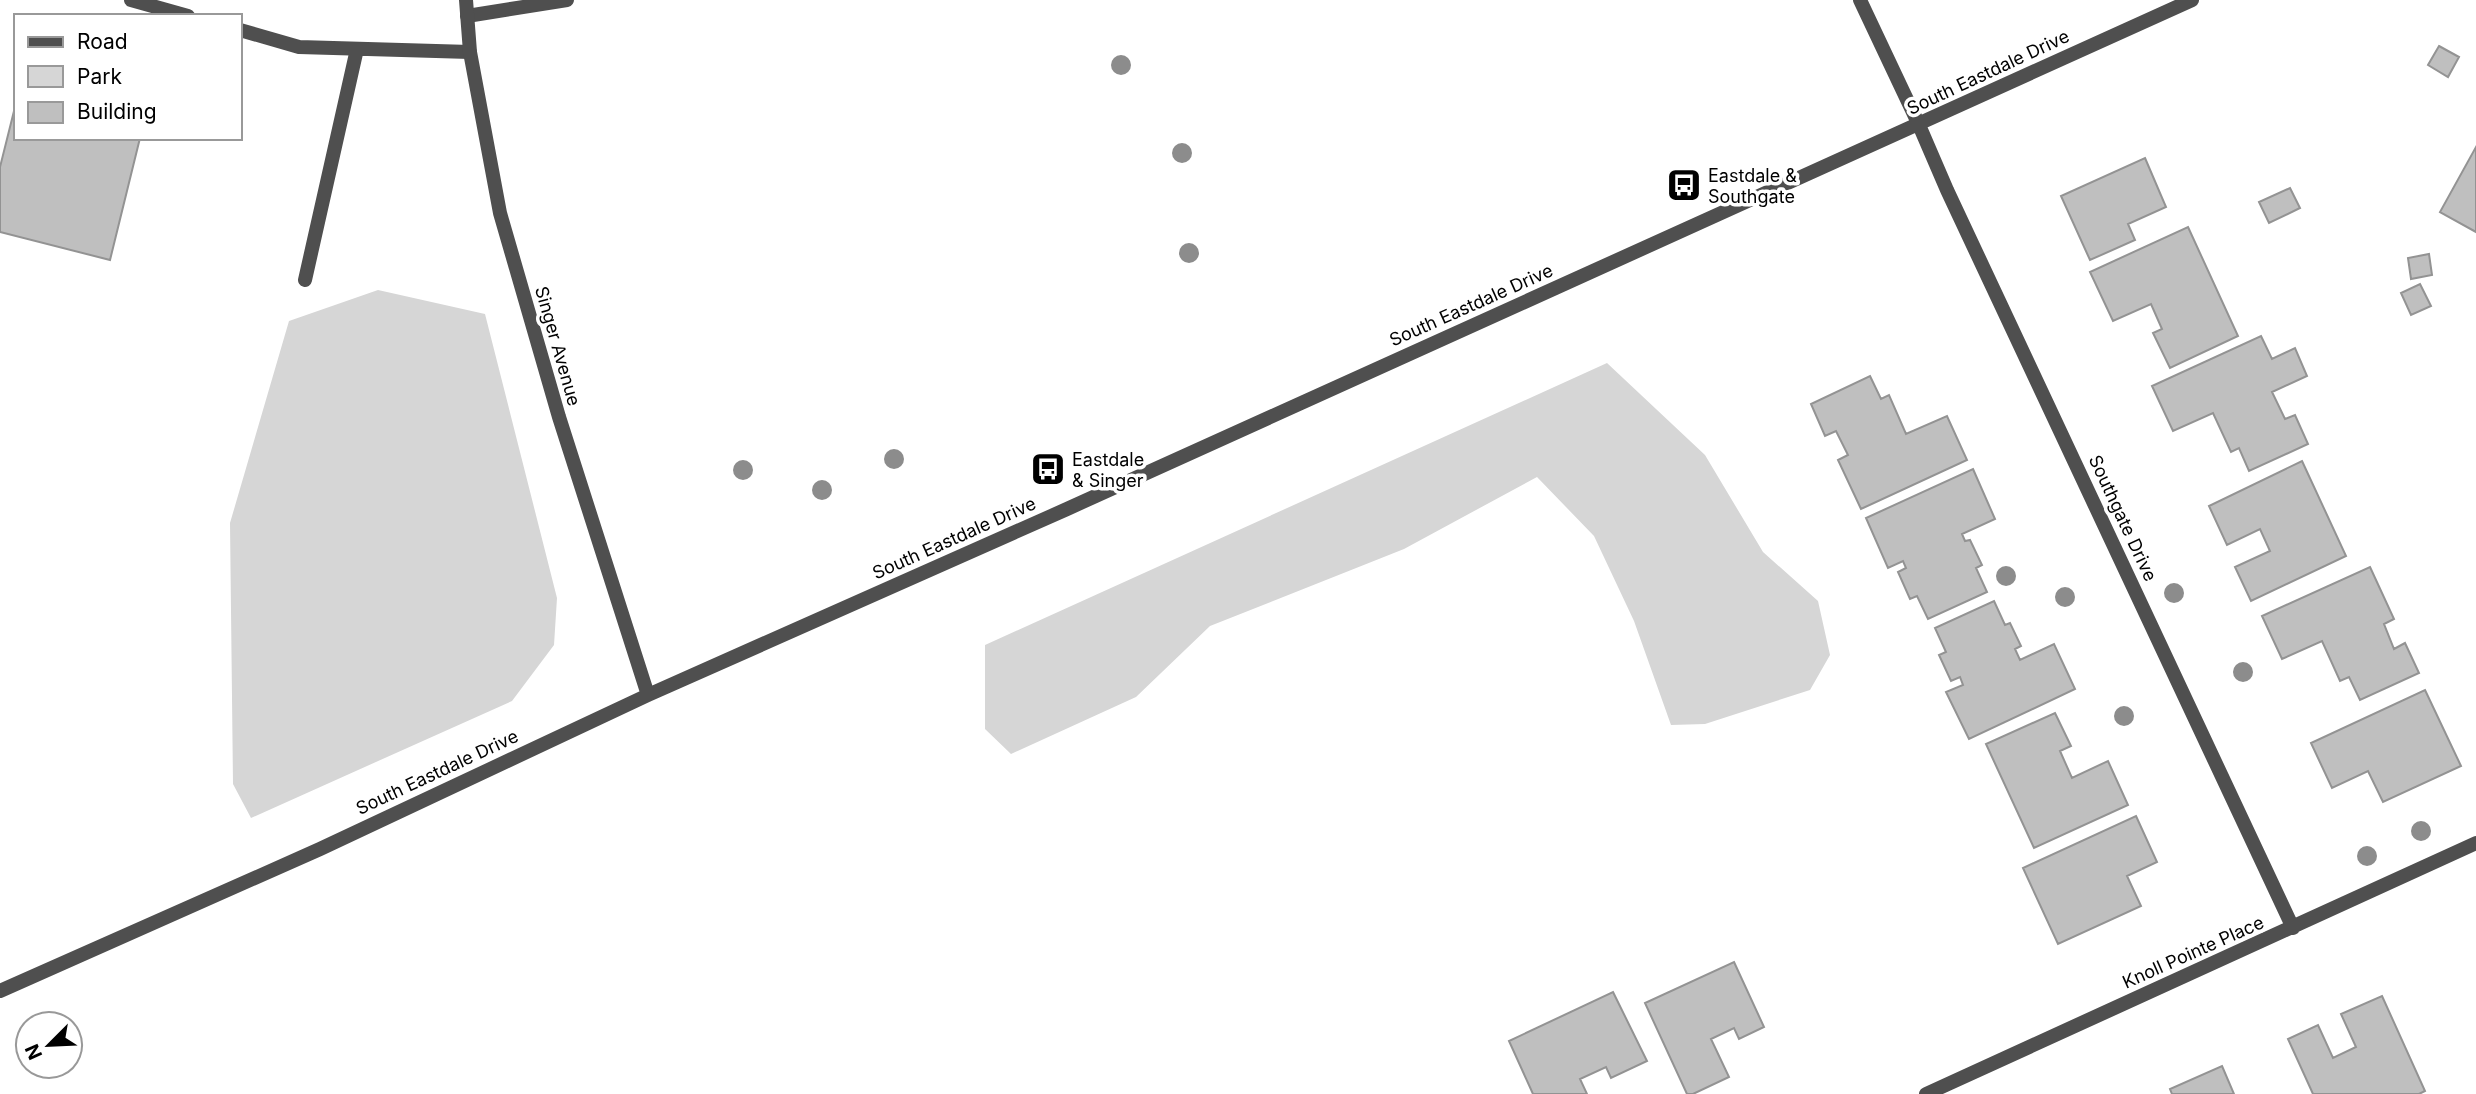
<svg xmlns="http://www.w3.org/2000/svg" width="2476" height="1094" viewBox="0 0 2476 1094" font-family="Inter,sans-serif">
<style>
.green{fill:#d6d6d6}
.building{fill:#bfbfbf;stroke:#939393;stroke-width:2}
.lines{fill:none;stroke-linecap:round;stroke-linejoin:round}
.lane{stroke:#4f4f4f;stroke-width:14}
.street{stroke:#4f4f4f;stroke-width:14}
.tree{fill:#8c8c8c}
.labels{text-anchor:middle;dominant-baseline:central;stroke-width:7;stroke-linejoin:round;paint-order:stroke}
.street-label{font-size:18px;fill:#000;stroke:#fff}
.poi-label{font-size:18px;fill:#000;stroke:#fff;text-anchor:start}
</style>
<rect width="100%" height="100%" fill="#fff"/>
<path class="green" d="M378,290L485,314L557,598L554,645L512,701L251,818L233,784L230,523L289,321Z
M1607,363L1705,455L1763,552L1818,601L1830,655L1810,690L1705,724L1671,725L1634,621L1594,536L1537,477L1404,549L1210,626L1136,697L1011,754L985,729V645Z"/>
<path class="building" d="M2439,46L2459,57L2448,77L2428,65Z
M16,103V138H140L110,260L0,232V167Z
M2476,147V232L2440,212Z
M2145,158L2166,207L2128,224L2135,240L2090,260L2061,196Z
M2290,188L2300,208L2269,223L2259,202Z
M2188,227L2238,336L2170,368L2153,333L2162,329L2151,304L2113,321L2090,272Z
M2429,254L2432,275L2411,279L2408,258Z
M2420,284L2431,306L2411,315L2401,293Z
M2261,336L2272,359L2295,348L2307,376L2272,392L2285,419L2295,415L2308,444L2249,471L2239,448L2231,452L2213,413L2173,431L2152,386Z
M1870,376L1881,399L1889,395L1906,434L1947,416L1967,460L1861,509L1838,460L1848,455L1836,431L1825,436L1811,404Z
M2302,461L2346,556L2251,601L2235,567L2270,551L2260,529L2227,545L2209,506Z
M1973,469L1995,519L1962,534L1965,541L1970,540L1982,565L1976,568L1987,592L1928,619L1917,596L1910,599L1898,572L1906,568L1903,561L1888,568L1866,518Z
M2370,567L2394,619L2384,624L2394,649L2405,643L2419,673L2360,700L2349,677L2340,681L2322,641L2282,659L2262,616Z
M1994,601L2005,625L2010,623L2021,646L2015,649L2020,660L2054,644L2075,689L1969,739L1946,692L1963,685L1960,677L1951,681L1939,655L1946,652L1935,628Z
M2425,690L2461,766L2383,802L2368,771L2332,788L2311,743Z
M2055,713L2071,746L2060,751L2072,778L2108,761L2128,805L2034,848L1986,744Z
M2136,816L2157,862L2127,876L2141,906L2058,944L2023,868Z
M1734,962L1764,1027L1739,1039L1734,1028L1711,1039L1729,1077L1693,1094H1687L1645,1003Z
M1613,992L1647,1061L1611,1078L1606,1067L1580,1079L1587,1094H1533L1509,1041Z
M2382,996L2425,1091L2419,1094H2313L2288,1039L2318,1025L2333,1058L2356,1047L2341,1014Z
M2222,1066L2234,1094H2172L2170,1089Z"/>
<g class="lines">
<path class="lane" d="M131,0L188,16
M1860,0L1919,125
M467,16L567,0
M240,30L299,47L470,52
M305,280L357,49"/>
<path class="street" d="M466,0L470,52L500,213L559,417L648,695
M1919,125L1947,190L2293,928
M0,991L320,849L648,695L1067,509L2192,0
M1926,1094L2476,843"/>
</g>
<g class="tree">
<circle cx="1121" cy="65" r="10"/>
<circle cx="1182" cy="153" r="10"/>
<circle cx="1189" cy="253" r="10"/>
<circle cx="894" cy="459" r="10"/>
<circle cx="743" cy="470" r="10"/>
<circle cx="822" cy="490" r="10"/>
<circle cx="2006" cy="576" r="10"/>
<circle cx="2174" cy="593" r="10"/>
<circle cx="2065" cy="597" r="10"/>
<circle cx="2243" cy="672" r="10"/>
<circle cx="2124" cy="716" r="10"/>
<circle cx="2421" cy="831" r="10"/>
<circle cx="2367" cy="856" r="10"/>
</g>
<defs>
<g id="bus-square" transform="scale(1.75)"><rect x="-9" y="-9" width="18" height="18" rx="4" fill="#000" stroke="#fff"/><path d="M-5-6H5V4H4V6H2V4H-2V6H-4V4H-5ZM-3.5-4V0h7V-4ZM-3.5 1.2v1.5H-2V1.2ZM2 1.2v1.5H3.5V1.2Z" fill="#fff"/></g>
</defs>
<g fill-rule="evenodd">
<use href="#bus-square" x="1684" y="185"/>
<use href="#bus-square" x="1048" y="469"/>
</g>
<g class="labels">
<g class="street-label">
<text transform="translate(1988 72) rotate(-25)">South Eastdale Drive</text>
<text transform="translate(1471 305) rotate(-24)">South Eastdale Drive</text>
<text transform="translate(558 346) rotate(74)">Singer Avenue</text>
<text transform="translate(2123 518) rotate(65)">Southgate Drive</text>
<text transform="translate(954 538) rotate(-24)">South Eastdale Drive</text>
<text transform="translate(437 772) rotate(-25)">South Eastdale Drive</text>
<text transform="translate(2193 952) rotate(-24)">Knoll Pointe Place</text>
</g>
<g class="poi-label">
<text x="1708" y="175">Eastdale &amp;<tspan x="1708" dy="21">Southgate</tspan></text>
<text x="1072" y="459">Eastdale<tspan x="1072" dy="21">&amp; Singer</tspan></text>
</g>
</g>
<rect x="14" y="14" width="228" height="126" fill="#ffffff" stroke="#999999" stroke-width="2"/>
<rect x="28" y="37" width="35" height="10" fill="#4f4f4f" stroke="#999999" stroke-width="2"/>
<text x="77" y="49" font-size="21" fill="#000000">Road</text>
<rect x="28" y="66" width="35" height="21" fill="#d6d6d6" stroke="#999999" stroke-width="2"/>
<text x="77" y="84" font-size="21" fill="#000000">Park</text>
<rect x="28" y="102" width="35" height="21" fill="#bfbfbf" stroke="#999999" stroke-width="2"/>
<text x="77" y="119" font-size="21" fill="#000000">Building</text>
<g transform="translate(49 1045) rotate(246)"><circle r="33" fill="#ffffff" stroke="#999999" stroke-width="2"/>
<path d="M0-5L12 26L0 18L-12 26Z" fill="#000000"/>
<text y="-10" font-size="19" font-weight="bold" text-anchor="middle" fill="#000000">N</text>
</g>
</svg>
